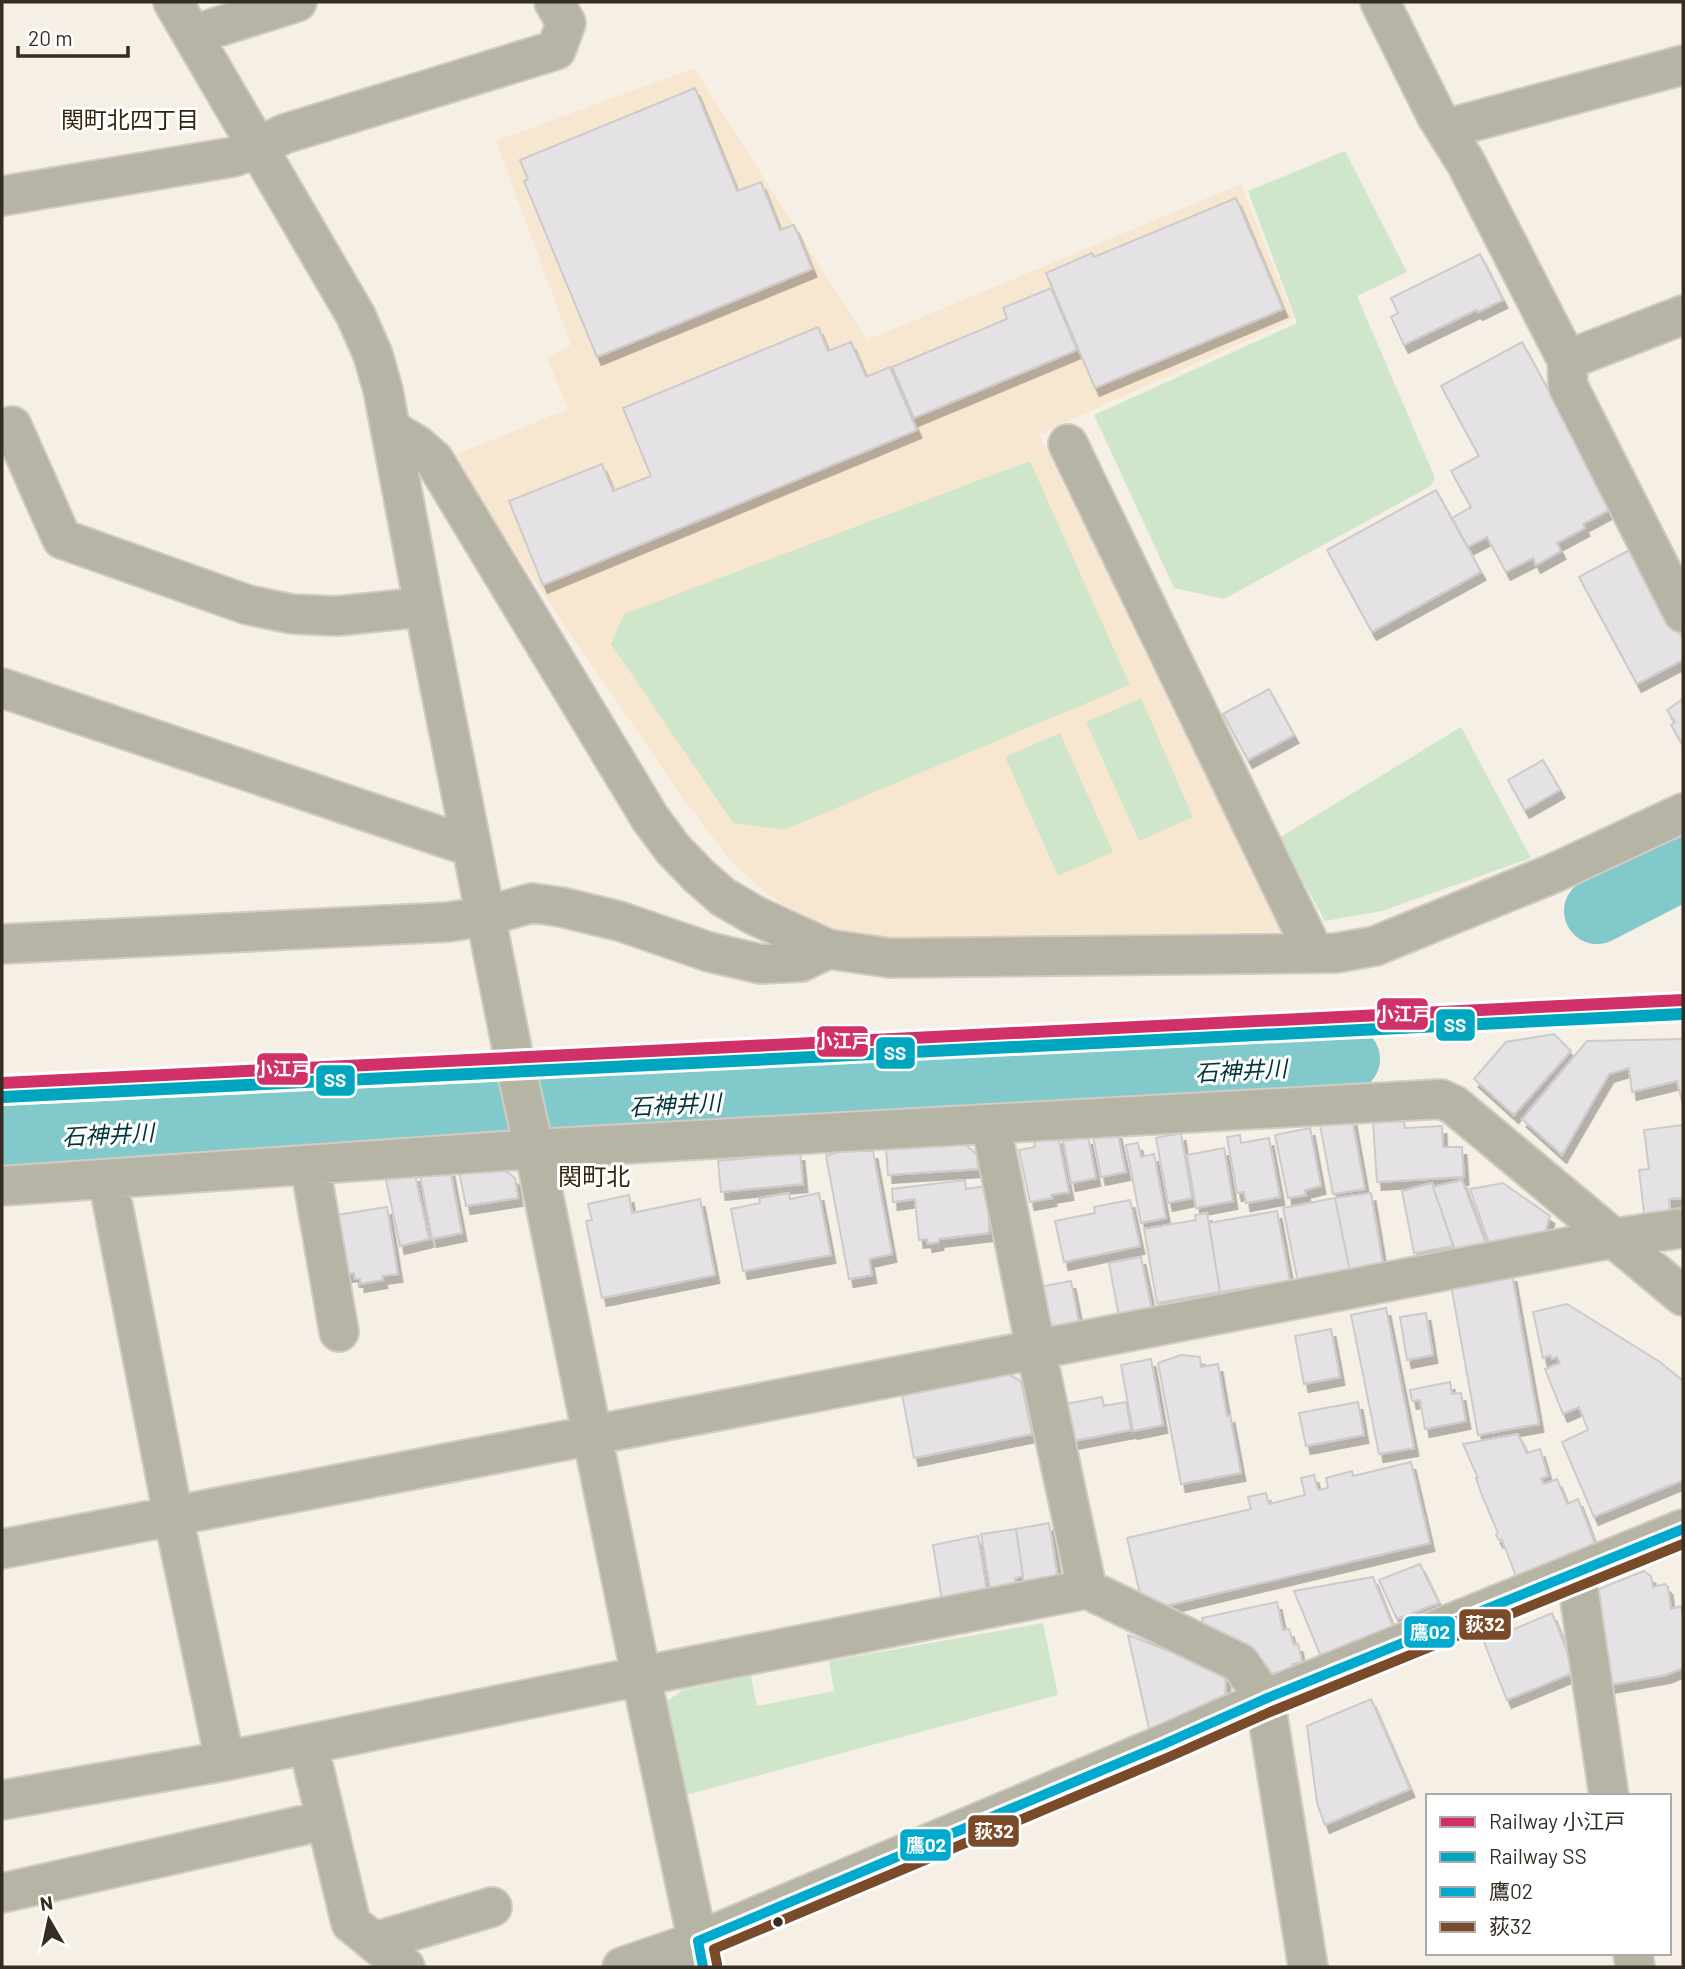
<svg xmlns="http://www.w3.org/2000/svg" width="1685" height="1969" viewBox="0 0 1685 1969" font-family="Barlow,'Noto Sans JP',sans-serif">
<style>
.built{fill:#f8e7d0}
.green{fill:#d0e6cb}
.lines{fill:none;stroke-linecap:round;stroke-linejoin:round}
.river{stroke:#81c9ca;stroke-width:66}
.building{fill:#e4e2e5;stroke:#cdcacb;stroke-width:2;filter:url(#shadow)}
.minor-casing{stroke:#d2cbc4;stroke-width:42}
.minor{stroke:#b5b4a5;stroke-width:38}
.bus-1-casing{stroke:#fff;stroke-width:16}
.bus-2-casing{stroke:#fff;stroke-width:16}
.bus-1{stroke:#00a9ce;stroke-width:10}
.bus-2{stroke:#7a4b2a;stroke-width:10}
.rail-1-casing{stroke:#fff;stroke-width:18}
.rail-2-casing{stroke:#fff;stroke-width:18}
.rail-1{stroke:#d13169;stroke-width:12}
.rail-2{stroke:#00a6bf;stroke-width:12}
.bus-dot{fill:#352d22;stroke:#fff;stroke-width:2.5}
.labels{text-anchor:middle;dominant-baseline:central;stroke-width:6;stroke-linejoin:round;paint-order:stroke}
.neighbourhood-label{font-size:23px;fill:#35260e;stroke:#fff}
.water-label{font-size:23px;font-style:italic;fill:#013638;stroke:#fff}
.quarter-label{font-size:24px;fill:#35260e;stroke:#fff}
.line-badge{stroke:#fff;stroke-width:2.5}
.badge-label{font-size:19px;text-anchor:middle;font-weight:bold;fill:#fff}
</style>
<defs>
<filter id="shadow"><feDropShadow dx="4.5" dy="8" stdDeviation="0" flood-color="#0004"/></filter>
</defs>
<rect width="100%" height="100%" fill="#f6efe5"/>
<path class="built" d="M694,68L867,340L1241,184L1294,319L1039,434L1280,931L886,940L828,927L777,901L735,866L684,800L450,457L568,409L547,358L571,345L496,141Z"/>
<path class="green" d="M1345,151L1407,272L1357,296L1435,478L1431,486L1224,599L1174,588L1094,415L1297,323L1248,191Z
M1030,461L1130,685L784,830L733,823L611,644L624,614Z
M1141,698L1193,817L1139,841L1086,722Z
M1461,727L1531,858L1382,911L1325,921L1279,838Z
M1060,733L1113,852L1058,876L1005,757Z
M1043,1623L1058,1695L686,1795L667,1701L683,1690L751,1676L757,1706L834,1691L829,1661Z"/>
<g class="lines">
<path class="river" d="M1597,911L1683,867
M2,1139L477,1116L1302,1066L1347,1059"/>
</g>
<path class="building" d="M695,88L737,191L761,182L780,230L794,225L812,269L597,357L524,181L528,179L520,160Z
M1236,198L1283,309L1095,388L1046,273L1092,253L1094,257Z
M1480,254L1503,300L1478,312L1476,310L1404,345L1391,317L1398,313L1391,298Z
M1051,288L1077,350L914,418L892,367L1007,319L1003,308Z
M818,327L828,351L851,342L866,377L890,367L917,430L543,585L509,501L602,464L613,491L651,476L623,408Z
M1522,342L1613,508L1583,524L1585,528L1557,543L1561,551L1536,565L1533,558L1506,572L1487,537L1468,547L1452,518L1471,507L1451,471L1479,456L1441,386Z
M1436,490L1481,572L1372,632L1327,550Z
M1633,548L1683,640V660L1637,684L1579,577Z
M1269,689L1294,735L1248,760L1223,714Z
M1683,699V745L1671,725L1675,722L1667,710Z
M1543,760L1560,790L1525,810L1508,780Z
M1554,1034L1571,1051L1514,1115L1474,1079L1506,1042Z
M1683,1039V1105L1677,1081L1632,1092L1629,1068L1609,1074L1562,1155L1522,1119L1587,1041Z
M1352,1118L1365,1189L1333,1194L1320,1125Z
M1404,1121L1405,1128L1442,1126L1443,1147H1462L1464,1177L1377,1182L1373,1122Z
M1683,1125V1198L1669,1199L1671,1218L1645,1221L1639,1170L1649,1169L1644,1130Z
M1310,1128L1321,1186L1305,1190L1306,1195L1288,1198L1275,1135Z
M1117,1131L1126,1172L1101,1177L1093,1136Z
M1181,1133L1192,1198L1168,1203L1156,1138Z
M1240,1135L1241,1143L1269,1138L1280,1197L1246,1203L1244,1192L1237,1193L1227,1137Z
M1058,1136L1069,1192L1051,1195L1052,1198L1030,1202L1019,1150L1035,1147L1034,1141Z
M1088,1137L1096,1178L1071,1183L1063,1141Z
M1138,1143L1141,1157L1154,1154L1166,1218L1141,1223L1126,1145Z
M965,1144L977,1155L978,1169L888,1175L886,1148Z
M1224,1148L1233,1201L1196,1208L1187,1155Z
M842,1151H873L892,1254L869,1259L872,1275L849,1279L826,1156Z
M800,1153L803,1184L721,1192L718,1161Z
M502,1168L515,1178L518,1198L466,1206L459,1171Z
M450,1169L462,1233L432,1239L420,1175Z
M415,1174L429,1239L400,1246L386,1180Z
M965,1180L966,1189L986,1186L989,1211V1233L939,1239V1242L928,1244L927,1239L919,1240L915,1199L893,1202L892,1189Z
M1462,1180L1486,1244L1455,1250L1433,1187Z
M1432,1183L1453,1246L1414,1253L1402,1191Z
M1503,1183L1550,1216L1545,1232L1489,1243L1470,1189Z
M789,1193L790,1199L819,1193L831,1255L743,1271L731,1209L760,1203L759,1198Z
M1371,1193L1383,1264L1350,1272L1335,1198Z
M629,1195L632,1213L700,1199L715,1275L602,1298L586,1221L592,1220L588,1204Z
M1335,1198L1350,1272L1298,1282L1283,1208Z
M1130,1200L1140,1246L1064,1262L1055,1221L1095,1213L1094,1207Z
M387,1207L398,1274L382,1276L383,1280L360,1284V1279H355L354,1273L342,1275L330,1216Z
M1277,1211L1290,1281L1220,1292L1209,1223Z
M1207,1213L1220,1292L1157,1303L1144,1229L1196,1220L1195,1215Z
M1141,1257L1152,1310L1119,1317L1109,1263Z
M1512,1274L1539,1424L1478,1435L1451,1285Z
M1071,1281L1080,1327L1061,1330L1045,1320L1039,1287Z
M1567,1304L1660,1362L1683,1381V1480L1594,1517L1562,1442L1588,1430L1579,1407L1563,1414L1545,1369L1560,1363L1557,1357L1552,1359L1550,1355L1543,1358L1533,1312Z
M1386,1308L1414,1448L1379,1454L1351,1315Z
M1426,1313L1433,1355L1407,1360L1400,1317Z
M1331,1329L1340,1377L1304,1384L1295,1336Z
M1181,1355L1200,1357L1201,1367L1218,1364L1227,1416L1230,1415L1241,1473L1181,1484L1158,1363Z
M1151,1359L1163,1425L1133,1431L1121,1365Z
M1008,1374L1021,1381L1032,1434L914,1458L902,1394Z
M1450,1382L1452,1394L1461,1393L1466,1421L1425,1429L1420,1400L1412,1401L1410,1390Z
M1102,1397L1104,1406L1126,1402L1131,1430L1068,1442L1061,1405Z
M1358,1402L1364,1435L1306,1446L1299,1413Z
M1518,1434L1527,1453L1540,1449L1548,1476L1541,1479L1544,1484L1557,1479L1567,1504L1578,1499L1595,1544L1516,1576L1502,1540H1499L1496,1535L1498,1533L1483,1498L1476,1478H1478L1463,1444Z
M1411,1462L1430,1543L1144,1611L1127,1538L1251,1509L1248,1497L1266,1493L1269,1504L1305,1495L1301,1478L1314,1475L1318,1490L1328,1488L1326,1478L1352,1471L1353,1476Z
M1049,1523L1057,1572L1050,1588L1025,1591L1016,1529Z
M1016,1529L1023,1576L1015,1578L1016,1585L990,1589L981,1534Z
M978,1536L988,1598L943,1607L933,1545Z
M1420,1564L1439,1603L1397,1619L1379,1580Z
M1644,1571L1651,1576L1653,1587L1665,1584L1668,1587L1671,1609L1681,1606L1683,1619V1668L1666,1675L1603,1686L1590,1601L1601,1588Z
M1373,1577L1393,1627L1321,1657L1294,1591Z
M1277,1602L1283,1630L1289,1629L1294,1645L1298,1644L1302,1662L1292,1664L1293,1669L1270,1674L1269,1669L1260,1671L1206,1635L1202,1618Z
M1552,1613L1575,1672L1507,1700L1484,1642Z
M1128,1635L1226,1673L1225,1701L1150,1733Z
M1371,1699L1410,1789L1325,1825L1317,1803L1307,1726Z"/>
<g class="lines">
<g class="minor-casing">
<path id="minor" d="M173,2L356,316L373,355L383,390L424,607L514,1059L534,1149L641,1676L703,1967
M1380,2L1436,115L1466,163L1567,360L1568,386L1683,613
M192,35L297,2
M1445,129L1683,65
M2,196L233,157L258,148L284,134L556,50L566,23L554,2
M1567,360L1683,315
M12,426L62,539L248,605L292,614L337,616L424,607
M392,430L417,445L434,460L650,818L673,849L699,876L723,897L754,915L828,949L890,958L1336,953L1375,946L1554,873L1683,813
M1068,444L1314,953
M2,688L472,847
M2,944L448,922L486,916L532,903L561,907L619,921L709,952L761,964L801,962L828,949
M991,1125L1036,1350L1087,1589
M310,1165L339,1332
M108,1180L173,1515L225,1761
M2,1186L534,1149L1441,1099L1454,1105L1683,1296
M2,1549L1614,1238L1683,1228
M1576,1573L1609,1796
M308,1744L351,1923L405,1967
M2,1800L225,1761L641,1676L1087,1589L1240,1663L1265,1699L1308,1967
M2,1893L326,1820
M374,1942L492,1907
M1633,1953L1635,1967
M622,1967L698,1941L1164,1744L1265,1699L1683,1529"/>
</g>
<use href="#minor" class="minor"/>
<g class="bus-1-casing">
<path id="bus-1" d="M703,1967L698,1941L1164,1744L1265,1699L1683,1529"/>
</g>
<g class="bus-2-casing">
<path id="bus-2" d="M717,1964L714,1949L1169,1757L1270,1712L1683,1544"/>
</g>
<use href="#bus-1" class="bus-1"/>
<use href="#bus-2" class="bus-2"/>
<g class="rail-1-casing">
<path id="rail-1" d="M2,1083L1683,1000"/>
</g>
<g class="rail-2-casing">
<path id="rail-2" d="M3,1097L1683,1014"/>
</g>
<use href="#rail-1" class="rail-1"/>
<use href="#rail-2" class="rail-2"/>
</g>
<circle class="bus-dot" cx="778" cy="1922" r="6"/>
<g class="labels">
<g class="neighbourhood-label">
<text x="130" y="119">関町北四丁目</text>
</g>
<g class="water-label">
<text transform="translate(1241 1070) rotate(-3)">石神井川</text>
<text transform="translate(675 1104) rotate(-3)">石神井川</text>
<text transform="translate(108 1134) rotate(-3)">石神井川</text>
</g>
<g class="quarter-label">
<text x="594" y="1175">関町北</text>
</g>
</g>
<g class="line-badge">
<rect x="1376" y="997" width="53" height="34" rx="7" fill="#d13169"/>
<rect x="1435" y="1008" width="41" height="34" rx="7" fill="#00a6bf"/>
<rect x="816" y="1025" width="53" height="33" rx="7" fill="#d13169"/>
<rect x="875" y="1036" width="41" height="34" rx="7" fill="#00a6bf"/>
<rect x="256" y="1052" width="53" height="34" rx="7" fill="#d13169"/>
<rect x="315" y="1064" width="41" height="33" rx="7" fill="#00a6bf"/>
<rect x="1458" y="1608" width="54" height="33" rx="7" fill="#7a4b2a"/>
<rect x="1403" y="1615" width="53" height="34" rx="7" fill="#00a9ce"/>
<rect x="967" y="1814" width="53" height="34" rx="7" fill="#7a4b2a"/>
<rect x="899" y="1828" width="53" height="34" rx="7" fill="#00a9ce"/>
</g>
<g class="badge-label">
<text x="1403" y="1021">小江戸</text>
<text x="1455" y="1032">SS</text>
<text x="842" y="1048">小江戸</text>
<text x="895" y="1060">SS</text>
<text x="282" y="1076">小江戸</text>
<text x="335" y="1087">SS</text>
<text x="1485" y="1631">荻32</text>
<text x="1430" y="1639">鷹02</text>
<text x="994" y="1838">荻32</text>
<text x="926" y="1852">鷹02</text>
</g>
<rect width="1685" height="1969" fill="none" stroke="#352d22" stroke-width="7"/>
<rect x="1426" y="1794" width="245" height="161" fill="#ffffff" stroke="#aeaba7" stroke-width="2"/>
<rect x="1440" y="1817" width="35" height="10" fill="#d13169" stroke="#aeaba7" stroke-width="2"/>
<text x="1489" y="1829" font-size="21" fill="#352d22">Railway 小江戸</text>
<rect x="1440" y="1852" width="35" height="10" fill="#00a6bf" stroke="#aeaba7" stroke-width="2"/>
<text x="1489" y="1864" font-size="21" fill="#352d22">Railway SS</text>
<rect x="1440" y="1887" width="35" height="10" fill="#00a9ce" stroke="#aeaba7" stroke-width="2"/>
<text x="1489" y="1899" font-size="21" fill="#352d22">鷹02</text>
<rect x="1440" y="1922" width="35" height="10" fill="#7a4b2a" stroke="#aeaba7" stroke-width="2"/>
<text x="1489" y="1934" font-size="21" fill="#352d22">荻32</text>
<g transform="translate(49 1920) rotate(351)" stroke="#ffffff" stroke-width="5" paint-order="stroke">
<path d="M0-5L12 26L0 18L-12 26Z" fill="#352d22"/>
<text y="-10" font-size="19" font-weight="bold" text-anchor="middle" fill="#352d22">N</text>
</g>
<path d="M18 46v10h110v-10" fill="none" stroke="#352d22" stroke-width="3.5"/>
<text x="28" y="46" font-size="21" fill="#352d22" stroke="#ffffff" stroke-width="5" paint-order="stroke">20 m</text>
</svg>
